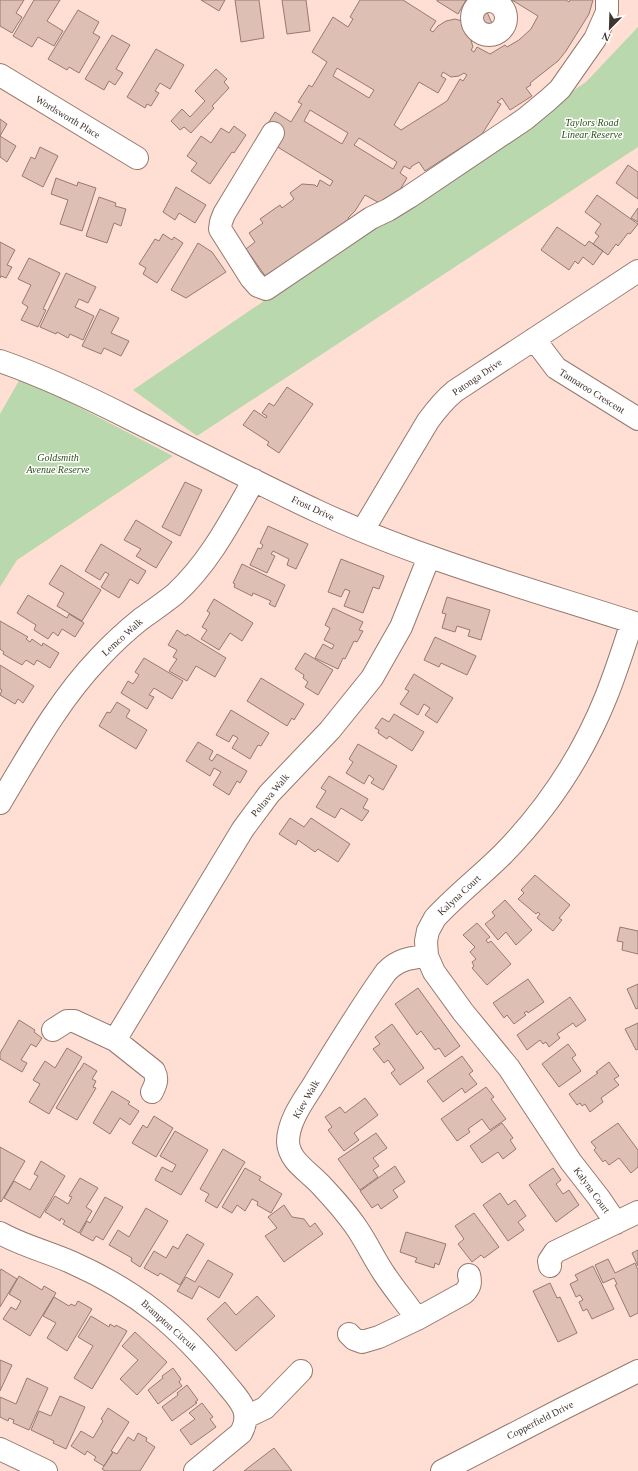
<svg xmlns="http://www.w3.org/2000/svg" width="638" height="1471" viewBox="0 0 638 1471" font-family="'Times New Roman',serif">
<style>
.green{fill:#bad8ae}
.building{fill:#debfb4;stroke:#967a70;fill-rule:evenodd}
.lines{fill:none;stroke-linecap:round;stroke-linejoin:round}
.minor-casing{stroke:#95796e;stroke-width:24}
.minor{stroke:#fff;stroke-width:22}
.labels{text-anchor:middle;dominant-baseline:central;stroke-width:3;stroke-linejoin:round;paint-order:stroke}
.street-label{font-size:10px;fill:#40342f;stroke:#fff}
.park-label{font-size:10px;font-style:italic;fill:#2a5015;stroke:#fff}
</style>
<rect width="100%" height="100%" fill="#ffdfd4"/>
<path class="green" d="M638,27V147L197,436L133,390L586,82Z
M21,377L173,456L17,560L0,587V414Z"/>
<path class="building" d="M0,0H24L16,13L22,17L12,33L0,26Z
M34,0H60L47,21L63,31L54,46L38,37L32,47L13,36Z
M201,0H225L219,11Z
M235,0H259L264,38L241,42Z
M282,0H306L310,31L287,34Z
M360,0H403L436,21L430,30L433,32L438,26L446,21L455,19L469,23L487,12L494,28L471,35L472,36L470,37L473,47L471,50L474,52L477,47L490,54L505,45L507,47L519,40L531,29L538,16L512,0H566L569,2L570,0H593L589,14L566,51L558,61L530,83L531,85L526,88L532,96L510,110L502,98L497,102L501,104L482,134L425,171L419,162L412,166L410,169L404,166L400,173L407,178L392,203L385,198L381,204L365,195L355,211L348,218L351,222L332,236L329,232L316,242L319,245L266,277L246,249L255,242L249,233L263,223L260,219L280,205L282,208L294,199L290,193L302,184L315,185L317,187L320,180L330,186L333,181L276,146L266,127L275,112L291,122L302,104L298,102L309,85L312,87L327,62L312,52L333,17L348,27L353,19L350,17ZM337,68L374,90L369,98L333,76ZM443,72L451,77L459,76L464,73L467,75L463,81L460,79L447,101L401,130L394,125L419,82L438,93L446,79L441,76ZM310,110L348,133L342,144L304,121ZM359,138L397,162L393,169L354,145Z
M437,0H466L458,14L437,1Z
M78,10L99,22L93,33L100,37L79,73L69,67L67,70L48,59Z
M112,35L130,45L116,69L123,73L115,85L109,81L104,90L85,79Z
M156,49L184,65L170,89L160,83L155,91L159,93L151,106L147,104L145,108L127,97Z
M216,69L227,79L224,82L229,88L212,106L214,108L191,133L184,127L180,130L171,121L182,109L190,117L205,101L195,91Z
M0,119L7,124L0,136Z
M234,126L246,135L234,153L232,152L210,184L191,171L197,163L187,156L201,136L211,143L221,128L229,133Z
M0,136L16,146L7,162L0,157Z
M40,147L58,156L43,187L22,176L31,157L35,159Z
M628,165L638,172V199L616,183Z
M56,178L77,186L78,182L96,188L82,231L60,224L68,200L51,194Z
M176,187L206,205L195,223L179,213L175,220L163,212Z
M597,195L638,224L630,234L628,233L618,246L616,244L608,255L593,244L599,236L595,233L601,224L585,212Z
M99,197L116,203L115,206L126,209L121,226L114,223L107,243L86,236Z
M638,208V222L631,218Z
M557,227L585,246L589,241L603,251L593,265L583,257L578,264L575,261L569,270L541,250Z
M163,234L172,240L174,237L183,243L157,283L143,274L146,268L139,264L155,239L159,241Z
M0,242L15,250L7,265L12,267L6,278L1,276L0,278Z
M198,243L212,252L226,272L186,298L171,290Z
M29,258L60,273L43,309L46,310L38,327L21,320L28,307L22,303L31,285L18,279Z
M66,273L96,287L88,303L79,299L75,307L94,316L83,340L70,334L68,338L57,332L56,334L40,327Z
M100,309L119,318L111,333L129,341L121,356L104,348L101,354L82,346Z
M287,387L313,404L279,453L267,445L269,442L243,425L254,410L266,418L267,416L262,413L269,403L274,406Z
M185,482L202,490L180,536L162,527Z
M136,520L172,542L156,568L136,556L141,549L124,540Z
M268,526L308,544L296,569L287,565L289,559L273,551L271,554L275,556L267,573L250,565L258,548L261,549L263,545L260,543Z
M101,544L146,571L138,584L130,579L119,598L101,587L109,574L105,572L100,580L85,571Z
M341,559L384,576L379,589L373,587L363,613L344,606L350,591L345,589L341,597L328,592Z
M242,564L285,585L275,607L269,604L271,601L253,593L252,596L234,587L235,584L233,583Z
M61,565L101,590L82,621L57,606L64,593L49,584Z
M28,595L67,618L69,614L84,623L75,637L62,629L58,636L53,632L48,639L34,630L36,625L17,613Z
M447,597L490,610L481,640L468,636L470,630L457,626L455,632L442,628L446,614L442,613Z
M214,599L253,623L242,641L230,633L219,650L201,639L207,630L202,627L210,613L207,611Z
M333,608L363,622L359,630L363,631L357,642L354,641L345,659L343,658L338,669L315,658L323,644L332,649L334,645L324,640L330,628L325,625Z
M0,621L28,637L26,639L30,642L32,639L42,646L43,643L59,653L50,668L37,660L34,665L26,660L22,665L3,654L4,652L0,649Z
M177,630L186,636L187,634L226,658L215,677L196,666L187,681L169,671L177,659L173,657L177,650L168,645Z
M435,637L476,656L467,675L441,663L439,667L424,660Z
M305,653L333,670L318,695L305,687L308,682L303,678L304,675L295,669Z
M144,658L183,681L172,699L154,688L149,695L154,697L147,709L121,693L128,681L133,684L139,675L135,672Z
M0,665L34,686L23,703L18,699L15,704L0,695L2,690L0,689Z
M414,674L453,698L437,723L425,715L430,708L424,704L418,715L400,704L409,691L405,689Z
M261,678L304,704L294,720L292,718L287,726L247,701Z
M117,702L130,710L126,717L147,730L136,749L99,726L107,712L110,713Z
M231,710L269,733L261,746L258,745L250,759L232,748L238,738L233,735L229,742L216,735Z
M394,714L424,732L412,751L389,736L387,739L378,733L379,730L375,728L382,718L389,722Z
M198,742L213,751L209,759L212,761L217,754L247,771L240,783L237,781L229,795L213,785L221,772L214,768L210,776L186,761Z
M358,744L397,766L383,790L371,783L374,779L369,775L364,784L346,773L353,762L349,759Z
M329,776L368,799L363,808L369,811L362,821L341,808L335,818L316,807L326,791L321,788Z
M290,818L304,827L311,818L350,844L338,862L318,849L315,852L298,840L296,845L279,834Z
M535,875L570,905L559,918L562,920L553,931L537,918L540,914L538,912L536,914L518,899L524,893L521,890Z
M505,900L532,930L516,945L506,932L498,940L485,924L495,916L492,912Z
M477,923L490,937L486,940L488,943L491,941L511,964L487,985L472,968L474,966L472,962L476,959L470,952L475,947L463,935Z
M620,927L638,931V954L622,950L623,942L617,941Z
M528,979L544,1002L528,1013L527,1011L524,1013L526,1015L514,1024L507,1015L504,1018L493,1003Z
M638,984V1008L636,1009L627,989Z
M418,988L460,1046L445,1057L439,1048L435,1050L421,1031L417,1035L395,1004Z
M570,997L586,1020L576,1027L573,1023L557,1034L560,1038L549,1047L546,1042L543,1044L540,1040L527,1050L517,1035Z
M19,1020L35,1030L34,1032L42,1038L36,1047L31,1044L21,1060L27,1063L22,1072L0,1059V1053Z
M638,1023V1049L636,1050L625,1029Z
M392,1024L424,1068L400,1085L391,1073L395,1070L388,1060L384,1063L373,1049L380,1044L375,1037Z
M568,1044L576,1055L572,1058L581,1071L559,1087L542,1064Z
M67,1048L82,1057L49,1114L29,1102L40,1084L33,1080L45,1061L55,1068Z
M462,1056L473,1071L469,1074L477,1084L465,1093L462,1088L443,1102L427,1081Z
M609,1062L619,1076L614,1079L619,1085L601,1098L603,1102L590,1112L585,1104L582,1106L580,1103L577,1105L569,1094L598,1073L596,1072Z
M84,1063L97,1071L92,1079L96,1081L93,1087L96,1088L77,1120L56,1108L78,1071H79Z
M486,1087L494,1097L491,1099L506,1119L490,1130L482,1119L468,1129L470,1132L457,1141L441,1119Z
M112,1091L130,1102L128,1104L139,1111L130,1125L120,1118L110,1134L93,1123Z
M365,1098L378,1115L354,1133L359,1140L344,1151L328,1130L332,1127L325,1117L340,1107L345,1113Z
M154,1116L173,1128L156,1157L132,1143L143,1125L147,1128Z
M502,1123L513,1138L510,1140L516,1149L503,1159L498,1152L482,1163L470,1146Z
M618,1123L638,1150V1167L631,1173L619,1158L609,1165L605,1160L603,1162L594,1150L596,1148L591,1142Z
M175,1131L208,1150L181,1195L155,1180L162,1167L172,1172L176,1165L160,1156Z
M376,1133L387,1148L373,1158L379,1166L373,1170L378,1177L360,1190L338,1159Z
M0,1147L25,1161L1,1202L0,1201Z
M223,1149L245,1162L217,1208L205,1201L209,1194L200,1189Z
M41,1161L65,1176L40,1218L4,1198L14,1181L30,1190L38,1176L34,1174Z
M395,1166L405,1182L393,1190L398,1197L381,1209L378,1204L372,1208L360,1191Z
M245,1168L261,1177L259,1180L282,1194L271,1213L257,1205L258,1202L252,1199L245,1211L237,1205L232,1213L222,1207Z
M553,1168L561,1180L556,1184L563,1194L569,1190L579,1205L556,1222L529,1185Z
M80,1178L98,1188L86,1207L92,1211L79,1233L63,1224L65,1221L61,1218L60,1221L45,1212L55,1196L68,1204L72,1197L69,1196Z
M500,1193L508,1205L515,1200L526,1216L518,1222L524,1230L508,1241L483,1205Z
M105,1197L123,1207L103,1240L96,1236L93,1241L80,1234L87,1221L90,1223Z
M284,1205L292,1217L304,1219L310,1227L315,1223L323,1234L284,1262L265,1236L277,1228L268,1217Z
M146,1208L168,1221L140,1267L131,1261L132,1258L109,1245L118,1230L129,1237Z
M474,1213L499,1247L484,1258L481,1255L472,1262L458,1244L464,1239L455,1226Z
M406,1232L446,1244L439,1265L435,1263L434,1268L415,1262L417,1258L400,1252Z
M187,1234L204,1244L180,1285L160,1273L158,1276L144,1268L154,1251L166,1258L173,1246L178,1249Z
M638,1250V1266L632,1253Z
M608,1259L615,1273L635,1263L638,1270V1313L630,1317L615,1285L617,1284L614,1278L603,1283L595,1265Z
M208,1260L233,1274L219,1298L199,1286L192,1299L177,1291L186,1277L195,1282Z
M593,1266L614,1309L592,1319L587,1309L583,1311L579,1302L583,1300L580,1295L576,1297L570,1284L578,1280L575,1275Z
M1,1269L17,1279L0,1307V1271Z
M19,1276L42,1290L44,1286L56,1293L30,1336L3,1319L11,1307L16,1310L21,1301L9,1294Z
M550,1283L557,1298L560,1297L577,1333L558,1342L533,1291Z
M257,1296L275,1316L236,1351L207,1319L225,1302L236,1315Z
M54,1297L69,1306L71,1304L75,1306L78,1301L92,1309L67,1351L47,1338L56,1323L43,1316Z
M91,1316L109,1327L110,1324L115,1327L116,1325L127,1331L92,1389L74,1378L93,1346L78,1337Z
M135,1332L167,1362L137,1395L120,1379L138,1360L122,1346Z
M0,1360L12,1365L0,1391Z
M173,1368L181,1379L179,1382L182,1386L158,1404L148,1390L163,1378L162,1376Z
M27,1378L48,1388L29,1430L13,1423L14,1420L9,1418L8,1421L0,1417V1397L16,1404Z
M187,1385L198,1400L195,1402L197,1403L172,1421L162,1407L178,1395L177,1393Z
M60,1396L85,1407L66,1449L53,1443L54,1441L31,1430L39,1411L51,1416Z
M202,1403L213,1417L210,1419L216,1427L191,1445L180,1430L195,1419L189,1413Z
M108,1408L129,1422L111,1451L113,1452L104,1466L94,1460L96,1457L87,1451L85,1455L71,1446L81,1431L93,1438L103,1421L101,1419Z
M138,1433L147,1438L146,1441L155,1447L140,1471H105L102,1469L113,1452L117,1454L128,1437L134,1441Z
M274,1448L292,1471H244L253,1464Z"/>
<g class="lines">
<g class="minor-casing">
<path id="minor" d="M472 18a17 17 0 1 1 34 0a17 17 0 1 1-34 0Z
M0,75L137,158
M273,133L224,214L221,222L220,229L251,278L258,286L266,289L371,218L388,210L409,197L525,119L548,100L560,89L595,39L607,12V0
M534,339L556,368L638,419
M0,361C46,377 90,398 133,420C194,450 255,482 317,511C420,559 530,589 638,624
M363,530L428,421C436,410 444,400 455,391L638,271
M0,803C30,753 58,701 99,658C112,644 126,631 141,619C152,611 164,603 175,594C210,562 231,520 254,480
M53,1030L67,1021H74L115,1040L154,1071C158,1079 156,1084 152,1092
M115,1040L243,829L269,794L330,730L372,678L401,627L429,557
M616,1223L599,1198L571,1162L509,1068L463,1012L434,972L427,956L426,941L428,931L435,918C456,895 481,876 503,854C547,809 583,754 606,697C616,672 624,647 632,622
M0,1233C23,1246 49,1252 73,1263C138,1292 178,1326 223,1380C236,1397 254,1410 241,1433L195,1471
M550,1266L549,1261L555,1252L638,1212
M417,1319C407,1304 395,1290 385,1275C376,1262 369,1247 360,1233C349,1215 334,1199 320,1184C308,1171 289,1161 288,1142C288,1119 306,1098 317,1079C339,1043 361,1007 386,972C398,959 410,958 427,956
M349,1334L354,1339L362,1342L379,1337L417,1319L464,1293C470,1287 471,1283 469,1275
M246,1417L265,1408L301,1371
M0,1449L46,1471
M442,1471L562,1409L638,1371"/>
</g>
<use href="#minor" class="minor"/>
</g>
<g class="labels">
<g class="street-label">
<text transform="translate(68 117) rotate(31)">Wordsworth Place</text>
<text transform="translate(477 377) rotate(-34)">Patonga Drive</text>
<text transform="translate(592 391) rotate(32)">Tannaroo Crescent</text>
<text transform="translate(313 508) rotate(25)">Frost Drive</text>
<text transform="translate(122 637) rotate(-42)">Lemco Walk</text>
<text transform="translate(270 795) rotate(-50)">Poltava Walk</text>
<text transform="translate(459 895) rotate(-43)">Kalyna Court</text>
<text transform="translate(306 1099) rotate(-60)">Kiev Walk</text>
<text transform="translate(592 1190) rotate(54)">Kalyna Court</text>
<text transform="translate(169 1325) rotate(42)">Brampton Circuit</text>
<text transform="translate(540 1420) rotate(-27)">Copperfield Drive</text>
</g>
<g class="park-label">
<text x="592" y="122">Taylors Road<tspan x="592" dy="12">Linear Reserve</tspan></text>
<text x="58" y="457">Goldsmith<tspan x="58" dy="12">Avenue Reserve</tspan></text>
</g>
</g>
<g transform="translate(610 28) rotate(203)" stroke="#ffffff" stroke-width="3" paint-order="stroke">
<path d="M0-3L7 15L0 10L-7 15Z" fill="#40342f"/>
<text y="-6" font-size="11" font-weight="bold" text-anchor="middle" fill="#40342f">N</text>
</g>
</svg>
